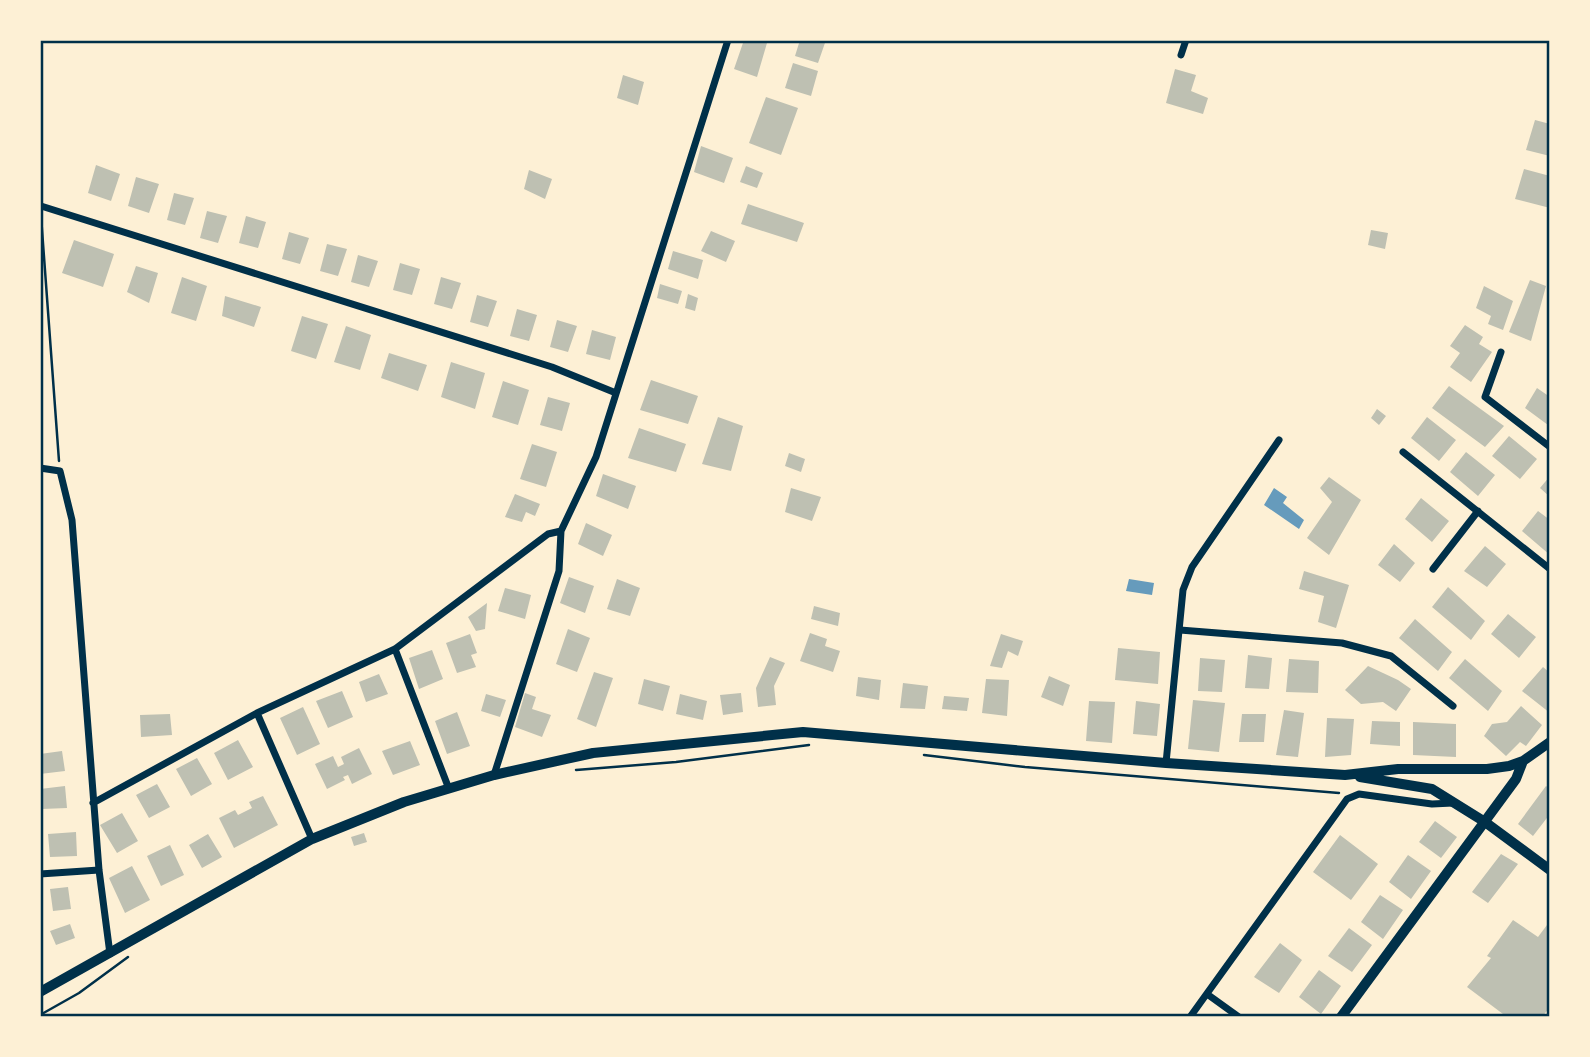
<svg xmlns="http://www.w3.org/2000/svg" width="1590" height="1057" viewBox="0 0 1590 1057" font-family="Manrope,sans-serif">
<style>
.water{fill:#669bbc}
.building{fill:#bec0b2}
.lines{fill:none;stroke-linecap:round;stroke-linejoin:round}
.path{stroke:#003049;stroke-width:2.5}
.minor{stroke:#003049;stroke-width:7}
.tertiary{stroke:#003049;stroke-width:10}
.neatline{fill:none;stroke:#003049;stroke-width:2.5}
</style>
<rect width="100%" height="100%" fill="#fdf0d5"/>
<path class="water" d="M1274,488L1287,497L1283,503L1304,520L1299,529L1264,505Z
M1129,579L1154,583L1152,595L1126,591Z"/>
<path class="building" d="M744,40L767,43L757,77L734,69Z
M800,40H826L818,63L795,56Z
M793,63L818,71L811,96L785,88Z
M1175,69L1196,75L1191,91L1208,98L1203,114L1166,103Z
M623,75L644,82L638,105L617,98Z
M766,97L798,108L781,155L749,143Z
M1535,120L1550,124V156L1526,150Z
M701,146L733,158L724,183L694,172Z
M96,165L120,174L111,201L88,193Z
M746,166L763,173L757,188L740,182Z
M1524,169L1550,176V208L1515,199Z
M529,170L552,179L545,199L524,189Z
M136,177L159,184L149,213L128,206Z
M174,193L194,198L185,225L167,220Z
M748,204L804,223L797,242L741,224Z
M207,211L227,216L218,243L200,238Z
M246,216L266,222L258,248L239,243Z
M1371,230L1388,233L1385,249L1368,245Z
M711,231L735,241L726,262L701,251Z
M289,232L309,238L300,264L282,259Z
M74,240L114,254L103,287L62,273Z
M327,244L347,249L338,276L320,271Z
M673,251L703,260L698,279L668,269Z
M358,255L378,261L369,287L351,282Z
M400,263L420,269L412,295L393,290Z
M136,266L158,273L149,303L127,292Z
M182,277L207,286L196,321L171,313Z
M441,277L461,283L452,309L434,304Z
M1530,280L1546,286L1531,341L1509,332Z
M660,284L682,291L678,304L657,298Z
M1484,286L1513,301L1503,330L1488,324L1491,316L1476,308Z
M688,294L698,298L695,311L685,308Z
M477,295L497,301L488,327L470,322Z
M225,296L261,307L254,327L222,316Z
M517,309L537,315L529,341L510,336Z
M302,316L328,324L316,359L291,351Z
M557,320L577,326L568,352L550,347Z
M1465,325L1483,337L1479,344L1492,352L1471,382L1450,367L1460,353L1450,346Z
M346,326L371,335L360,370L334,362Z
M592,330L616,337L610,360L586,354Z
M389,353L427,365L418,391L381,378Z
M451,362L485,373L475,409L441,397Z
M651,380L698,396L688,424L640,410Z
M503,381L529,390L518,425L492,417Z
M1449,386L1504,426L1485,447L1432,408Z
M1537,388L1550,397L1548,425L1525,408Z
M548,397L570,403L562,431L540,425Z
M1377,409L1386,416L1379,425L1371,418Z
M718,417L743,426L731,471L702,464Z
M1427,417L1456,440L1439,461L1411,438Z
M639,428L686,444L676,472L628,458Z
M1509,436L1537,459L1520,479L1492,456Z
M532,444L557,452L546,487L520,479Z
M1466,452L1495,475L1478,496L1450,472Z
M789,453L805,459L801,472L785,466Z
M603,474L636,486L628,509L596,496Z
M1550,476V497L1540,488Z
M1329,477L1361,500L1329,555L1307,538L1332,502L1320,488Z
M791,488L821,497L812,521L785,512Z
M515,494L540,504L535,516L526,512L522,522L505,517Z
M1421,498L1449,521L1432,542L1405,519Z
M1538,511L1550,520V555L1522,531Z
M586,523L612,535L603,556L578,544Z
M1394,544L1415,563L1400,582L1378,565Z
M1485,546L1506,564L1487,587L1464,571Z
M1304,571L1349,585L1336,628L1318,622L1324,596L1299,589Z
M569,577L594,586L585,613L560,603Z
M617,579L640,588L630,616L607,609Z
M1448,587L1485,621L1471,640L1432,607Z
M505,588L531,595L525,619L498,611Z
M487,603L485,629L476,631L468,617Z
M814,606L840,613L838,626L811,619Z
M1508,614L1536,637L1519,658L1491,634Z
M1415,619L1452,652L1438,671L1399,638Z
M568,629L590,638L577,672L556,664Z
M810,633L827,639L825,646L840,651L833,672L800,661Z
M470,634L477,653L471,655L476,667L457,673L446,643Z
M1001,634L1023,641L1018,656L1008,651L1002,668L990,666Z
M1118,648L1160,652L1158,684L1115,680Z
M432,650L443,679L419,689L409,658Z
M1248,655L1272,658L1269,689L1245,688Z
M770,657L785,663L774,686L776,705L758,707L756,688Z
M1200,658L1225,660L1222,692L1198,691Z
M1289,659L1319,661L1318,693L1286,692Z
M1465,659L1502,691L1488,711L1449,678Z
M1368,666L1398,680L1411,689L1396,711L1383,702L1361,704L1345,690Z
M1543,667L1550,673V713L1522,691Z
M594,672L613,678L596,727L577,719Z
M379,674L388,694L366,702L359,682Z
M1049,676L1070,685L1063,706L1041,697Z
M858,677L881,680L879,700L856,696Z
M644,679L670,686L663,711L638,704Z
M986,679L1009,680L1007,716L982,713Z
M903,683L928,686L925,709L900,708Z
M342,691L353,717L328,728L316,701Z
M525,693L536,697L532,709L551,715L542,737L515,727Z
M741,693L743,712L723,715L720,695Z
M486,694L506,700L500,717L481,711Z
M680,694L707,701L703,720L676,714Z
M944,696L969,698L967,711L942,709Z
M1193,700L1225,703L1219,752L1188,749Z
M1089,701L1115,702L1112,743L1086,741Z
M1136,701L1160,704L1157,736L1133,734Z
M1521,706L1542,725L1526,746L1520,742L1506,756L1484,736L1492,724L1507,722Z
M303,707L320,744L297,755L280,718Z
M1284,710L1304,713L1298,757L1276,755Z
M457,712L470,746L447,754L435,721Z
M170,714L172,735L141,737L140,715Z
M1242,714H1266L1264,742H1239Z
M1327,718L1354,719L1351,755L1325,757Z
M1372,721L1400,722V746L1370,744Z
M1413,722L1456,724V757L1413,755Z
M238,740L253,767L228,780L214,753Z
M410,741L420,765L393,775L382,751Z
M359,748L372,774L352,784L348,775L343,777L345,780L327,789L315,764L333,756L338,767L344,764L341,757Z
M62,751L65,771L40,774V754Z
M197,758L212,784L191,796L176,769Z
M157,784L170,807L149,818L136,795Z
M65,786L67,808L42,809L40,789Z
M1546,786L1550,789V814L1533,836L1518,824Z
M263,796L278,825L234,848L219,818L235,810L238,815L252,808L249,802Z
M122,813L138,841L117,853L100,825Z
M1435,821L1457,837L1441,858L1419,842Z
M76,832L77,856L50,857L48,834Z
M364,833L367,842L354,846L351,837Z
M208,834L222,857L202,868L189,845Z
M1340,835L1378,864L1351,900L1313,872Z
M170,845L184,875L161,886L147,856Z
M1501,854L1518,864L1488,903L1472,892Z
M1408,855L1431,871L1411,899L1389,882Z
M132,866L150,900L125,913L109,878Z
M68,887L71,909L53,911L50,889Z
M1380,895L1403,910L1383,939L1361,922Z
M1513,920L1538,937L1550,921V1007L1542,1017H1507L1467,987L1491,958L1487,956Z
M70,924L75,938L56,945L50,931Z
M1349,928L1372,945L1352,972L1328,956Z
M1280,943L1302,960L1279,993L1254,977Z
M1319,970L1341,986L1321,1014L1299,997Z"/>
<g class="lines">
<path class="path" d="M41,216L59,461
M924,755L1025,767L1339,793
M576,770L676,762L809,745
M40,1015L79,993L128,957"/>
<path class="minor" d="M1181,55L1186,40
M41,206L552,367L616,393
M1501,352L1485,397L1550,447
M1403,452L1550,569
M40,468L60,471L72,520L99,870L110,954
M1433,569L1478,511
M1180,630L1342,643L1391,656L1453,706
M395,649L449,789
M257,713L312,839
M1166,763L1183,590L1192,567L1279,440
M494,775L559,571L561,531L596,457L728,40
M93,803L257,713L395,649L548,534L561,531
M40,874L99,870
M1207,994L1239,1017
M1190,1017L1347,799L1359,794L1432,804L1453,803"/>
<path class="tertiary" d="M1360,777L1432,789L1485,822L1550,870
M40,992L312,839L404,802L494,775L593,753L803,732L1166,763L1345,775L1398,769H1487L1509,766L1523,761L1550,742
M1341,1017L1516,779L1523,761"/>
</g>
<rect width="1590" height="1057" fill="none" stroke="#fdf0d5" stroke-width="84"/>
<rect x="42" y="42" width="1506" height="973" class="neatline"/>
</svg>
